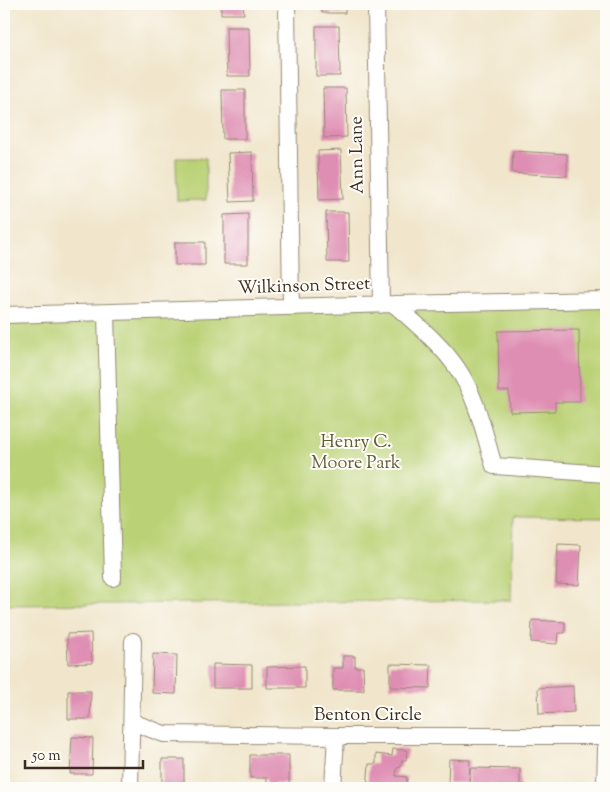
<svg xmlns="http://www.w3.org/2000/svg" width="610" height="792" viewBox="0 0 610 792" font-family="'Sorts Mill Goudy',serif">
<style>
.green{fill:#bad175;stroke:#7a7e4a}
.building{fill:#df8eb3}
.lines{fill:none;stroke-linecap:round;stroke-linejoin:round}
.minor-casing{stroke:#968875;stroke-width:18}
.minor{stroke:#fff;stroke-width:16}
.labels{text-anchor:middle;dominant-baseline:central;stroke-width:4;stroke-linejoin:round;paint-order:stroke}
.street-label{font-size:18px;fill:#3b2a1e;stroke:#fdfcf7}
.park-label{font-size:18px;fill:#615c38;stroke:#fdfcf7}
</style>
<rect width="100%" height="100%" fill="#fdfcf7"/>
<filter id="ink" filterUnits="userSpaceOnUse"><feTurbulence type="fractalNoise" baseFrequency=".02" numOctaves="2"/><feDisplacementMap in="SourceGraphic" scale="10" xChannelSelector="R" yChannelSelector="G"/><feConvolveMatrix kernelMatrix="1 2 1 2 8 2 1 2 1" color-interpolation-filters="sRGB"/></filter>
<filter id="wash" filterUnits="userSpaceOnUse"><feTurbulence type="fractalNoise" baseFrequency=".0096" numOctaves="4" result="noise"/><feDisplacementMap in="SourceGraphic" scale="20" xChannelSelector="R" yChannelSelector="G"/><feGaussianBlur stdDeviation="1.12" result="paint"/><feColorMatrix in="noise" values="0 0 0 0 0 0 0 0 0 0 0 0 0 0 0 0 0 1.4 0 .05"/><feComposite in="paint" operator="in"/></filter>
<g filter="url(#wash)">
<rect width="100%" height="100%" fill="#f1e6cc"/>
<path class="green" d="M176,158H206V200L177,201Z
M606,300V518L513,517L511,600L4,605V315Z"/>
<g id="blocks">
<path class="building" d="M221,4H243L244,14H221Z
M322,4H345V13H322Z
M316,26H339L340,76H316Z
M226,27H249L250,76H227Z
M323,88H346L347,137L324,138Z
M222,90H245V139H223Z
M341,150L343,199L319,200L318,151Z
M513,151L567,154V176L512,173Z
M252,152L253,201L230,202L228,153Z
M326,212H348L349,262H327Z
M248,214V264H224V215Z
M175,242H205V265H175Z
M579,330L580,402H555V411L510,412L509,391H499L498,331Z
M558,544L581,545L579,585L556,584Z
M532,620L565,622V633H558L557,644L531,642Z
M91,633L92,663L68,664L67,634Z
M153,654L177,655L176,694L152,693Z
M343,656H355V667H363L364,690H333V668H343Z
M213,664L252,665V688H213Z
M390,664L431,665L430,688L390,687Z
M305,666V688H267V667Z
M573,686L574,712L539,714L538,688Z
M68,691H91L90,719H68Z
M72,737L93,738L92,774H70Z
M393,749L407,750L406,760H402L401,767L397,768L396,776L407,777L406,788H367L369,764H376V754L392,756Z
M250,755H289V784H267V778H250Z
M162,759H184V788H162Z
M449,759L470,760L469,783H448Z
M470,768L520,769V788H470Z"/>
</g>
</g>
<g filter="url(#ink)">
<use href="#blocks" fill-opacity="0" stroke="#968875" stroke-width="1"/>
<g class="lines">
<g class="minor-casing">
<path id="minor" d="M287,4L291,307
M376,4L381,305
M394,304C416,324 441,344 457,368C477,397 484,433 494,466L606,474
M106,313L113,578
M4,315L394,304L606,300
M132,722L164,734L336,736H606
M130,788L133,641
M333,788L336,736
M605,788L606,748"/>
</g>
<use href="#minor" class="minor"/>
</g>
</g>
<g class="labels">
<g class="street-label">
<text transform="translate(358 155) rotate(-91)">Ann Lane</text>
<text transform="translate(304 287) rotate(-2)">Wilkinson Street</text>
<text x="368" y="716">Benton Circle</text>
</g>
<g class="park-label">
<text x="356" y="443">Henry C.<tspan x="356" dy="21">Moore Park</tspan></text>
</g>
</g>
<rect width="610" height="792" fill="none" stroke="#fdfcf7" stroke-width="20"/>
<path d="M25 760v8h118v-8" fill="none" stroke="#3b2a1e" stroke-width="2.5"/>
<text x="32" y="760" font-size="15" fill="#3b2a1e" stroke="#fdfcf7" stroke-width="4" paint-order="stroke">50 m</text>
</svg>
